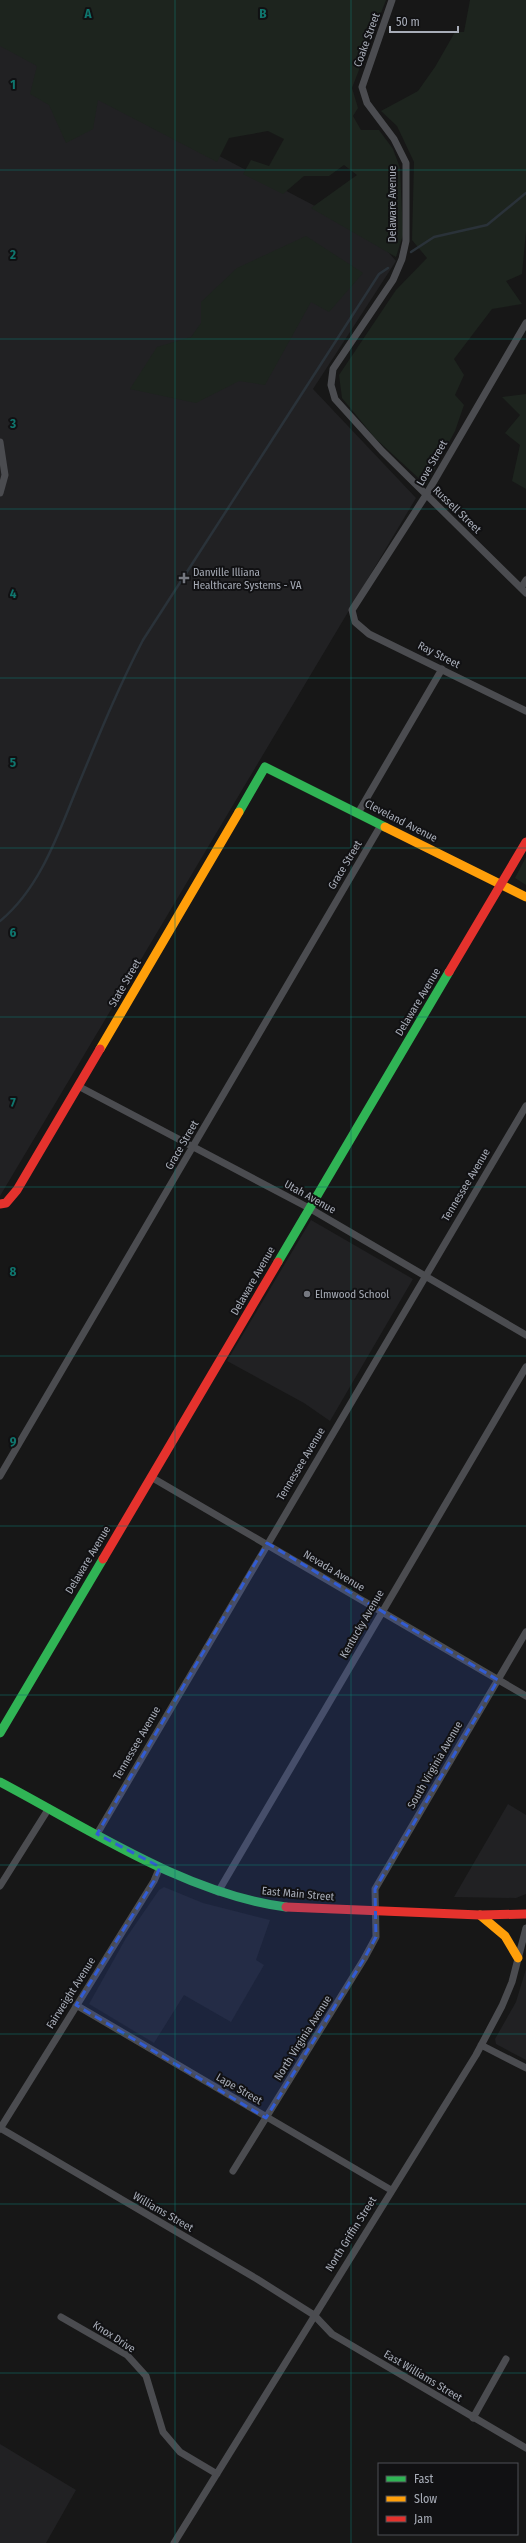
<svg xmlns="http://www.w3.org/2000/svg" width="526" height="2543" viewBox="0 0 526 2543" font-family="'Fira Sans Condensed',sans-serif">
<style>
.built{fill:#212123}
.green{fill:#1d241e}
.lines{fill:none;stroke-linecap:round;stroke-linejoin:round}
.stream{stroke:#2a3239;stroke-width:2.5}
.street{stroke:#4b4c50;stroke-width:7}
.fast{stroke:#30b455;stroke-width:9}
.slow{stroke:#ff9f0a;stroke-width:9}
.jam{stroke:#e5322d;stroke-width:9}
.marked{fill:#325cd3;fill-opacity:0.2;stroke:#325cd3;stroke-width:3;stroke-dasharray:8 5;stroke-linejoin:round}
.grid{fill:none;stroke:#0f766e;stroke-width:1;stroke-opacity:0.55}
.poi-dot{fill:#757880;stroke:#111113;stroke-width:1.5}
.labels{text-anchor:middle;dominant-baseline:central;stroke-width:4;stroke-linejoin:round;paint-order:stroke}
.street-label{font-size:11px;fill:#a8adb8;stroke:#111113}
.poi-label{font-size:11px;fill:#a8adb8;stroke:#111113;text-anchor:start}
.grid-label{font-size:13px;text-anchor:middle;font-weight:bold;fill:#0f766e;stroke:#111113;stroke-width:4;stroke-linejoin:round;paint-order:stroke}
</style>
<rect width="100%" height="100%" fill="#171717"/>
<path class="built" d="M0,41L376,238L396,261L313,389L416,498L0,1196Z
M311,1220L413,1279L330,1421L304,1403L227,1361Z
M508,1804L526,1815V1894L516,1898L454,1897Z
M164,1887L203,1903L270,1920L256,1960L264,1965L231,2022L184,1995L154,2043L89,2004L126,1938L159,1890Z
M526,1969V2060L496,2044L495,2039L516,2002Z
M0,2444L76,2490L46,2543H0Z"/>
<path class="green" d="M0,0H386L352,88L358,108L353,116L361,130H379L393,149L400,168L403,235L396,257L311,208L357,175L344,165L329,176H304L283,194L243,174L251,160L269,166L284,139L268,131L229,138L217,162L98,100L93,129L66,143L49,105L30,94L37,66L0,46Z
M470,0H526V231L522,274L506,281L522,304L492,309L454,359L464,375L455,395L464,405L455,431L426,485L375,438L342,398L339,375L396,290L427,258L412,240L414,162L397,126L381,111L418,91L435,67L455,32H464Z
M306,236L363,273L329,312L311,302L265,385L239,381L196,403L130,389L157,347L191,337L201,323V302L237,268Z
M526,394V489L512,481L520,445L505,433L520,415L502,397Z
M526,857V885L515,878Z"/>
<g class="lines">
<path class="stream" d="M411,252L434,237L487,225L526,193
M0,921C43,886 61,825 82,776C101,730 120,684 143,640L379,274L388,268"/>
<path class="street" d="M392,0L362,87L367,103L394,139L406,163V241L402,259L393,280L333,369L331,385L335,399L382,451L526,593
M526,323L426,495L352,610L355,622L369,634L526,711
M0,442L5,475L0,493
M521,588L526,580
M358,813L442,669
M78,1086L309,1208L526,1335
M0,1476L381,825
M151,1477L526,1696
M97,1834L526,1106
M0,1886L49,1808
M218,1892L526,1367
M76,2005L391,2190
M481,2045L526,2068
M0,2128L257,2279L314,2315L332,2334L526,2448
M0,2129L154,1881L160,1867
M233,2171L364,1959L376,1937L375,1889L526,1632
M61,2317L127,2355L146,2376L163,2432L180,2452L217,2474
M473,2418L506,2359
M174,2543L476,2055L502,2006L512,1982L526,1928"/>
<path class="fast" d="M239,812L265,767L385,827
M278,1262L449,972
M0,1733L103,1559
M0,1782C89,1829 186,1894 286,1907"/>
<path class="slow" d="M385,827L526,897
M100,1049L239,812
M480,1915L505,1936L518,1958"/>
<path class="jam" d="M449,972L526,842
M0,1204L6,1203L17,1190L100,1049
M103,1559L278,1262
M286,1907L480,1915L526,1914"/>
</g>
<path class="marked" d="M267,1543L498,1680L375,1889L376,1937L364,1959L266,2118L76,2005L154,1881L160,1867L97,1834Z"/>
<path class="grid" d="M175,0V2543M351,0V2543M0,170H526M0,339H526M0,509H526M0,678H526M0,848H526M0,1017H526M0,1187H526M0,1356H526M0,1526H526M0,1695H526M0,1865H526M0,2034H526M0,2204H526M0,2373H526"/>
<g class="poi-dot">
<path d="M182 572h4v4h4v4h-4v4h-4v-4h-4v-4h4z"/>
<circle cx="307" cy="1294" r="4"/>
</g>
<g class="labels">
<g class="street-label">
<text transform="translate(367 40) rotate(-70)">Coake Street</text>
<text transform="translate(392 204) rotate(-90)">Delaware Avenue</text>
<text transform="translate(432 463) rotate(-60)">Love Street</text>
<text transform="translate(457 510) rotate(44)">Russell Street</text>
<text transform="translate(439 655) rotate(27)">Ray Street</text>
<text transform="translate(401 821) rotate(27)">Cleveland Avenue</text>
<text transform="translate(345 865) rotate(-59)">Grace Street</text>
<text transform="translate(125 983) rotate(-60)">State Street</text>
<text transform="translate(418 1002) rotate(-59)">Delaware Avenue</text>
<text transform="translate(182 1145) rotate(-60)">Grace Street</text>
<text transform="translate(466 1185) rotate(-59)">Tennessee Avenue</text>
<text transform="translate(310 1197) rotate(29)">Utah Avenue</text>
<text transform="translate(253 1281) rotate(-60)">Delaware Avenue</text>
<text transform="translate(301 1464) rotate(-59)">Tennessee Avenue</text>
<text transform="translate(88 1560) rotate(-59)">Delaware Avenue</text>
<text transform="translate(334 1571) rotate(31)">Nevada Avenue</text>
<text transform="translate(362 1624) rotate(-60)">Kentucky Avenue</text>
<text transform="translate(137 1743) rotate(-60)">Tennessee Avenue</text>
<text transform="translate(435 1765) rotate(-60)">South Virginia Avenue</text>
<text transform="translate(298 1894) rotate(5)">East Main Street</text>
<text transform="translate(71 1993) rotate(-58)">Fairweight Avenue</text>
<text transform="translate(303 2038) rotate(-58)">North Virginia Avenue</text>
<text transform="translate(239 2089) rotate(30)">Lape Street</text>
<text transform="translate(163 2212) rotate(30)">Williams Street</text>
<text transform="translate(351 2234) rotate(-58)">North Griffin Street</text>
<text transform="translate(114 2337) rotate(33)">Knox Drive</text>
<text transform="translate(423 2376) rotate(31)">East Williams Street</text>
</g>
<g class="poi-label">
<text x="193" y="572">Danville Illiana<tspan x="193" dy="13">Healthcare Systems - VA</tspan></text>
<text x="315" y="1294">Elmwood School</text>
</g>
</g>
<g class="grid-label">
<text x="88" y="18">A</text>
<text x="263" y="18">B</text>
<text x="13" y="89">1</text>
<text x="13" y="259">2</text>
<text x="13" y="428">3</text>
<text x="13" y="598">4</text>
<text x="13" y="767">5</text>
<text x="13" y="937">6</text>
<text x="13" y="1107">7</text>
<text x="13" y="1276">8</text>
<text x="13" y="1446">9</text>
</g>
<rect x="378" y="2463" width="140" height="72" fill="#111113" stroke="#4d4f55"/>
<rect x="386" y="2476" width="20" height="6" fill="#30b455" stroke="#4d4f55"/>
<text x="414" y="2483" font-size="12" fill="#a8adb8">Fast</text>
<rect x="386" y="2496" width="20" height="6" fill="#ff9f0a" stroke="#4d4f55"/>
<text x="414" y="2503" font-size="12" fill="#a8adb8">Slow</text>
<rect x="386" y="2516" width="20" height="6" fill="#e5322d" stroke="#4d4f55"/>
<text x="414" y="2523" font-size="12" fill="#a8adb8">Jam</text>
<path d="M390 26v6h68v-6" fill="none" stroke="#a8adb8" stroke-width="2"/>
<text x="396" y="26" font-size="12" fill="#a8adb8" stroke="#111113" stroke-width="3" paint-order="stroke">50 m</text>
</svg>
